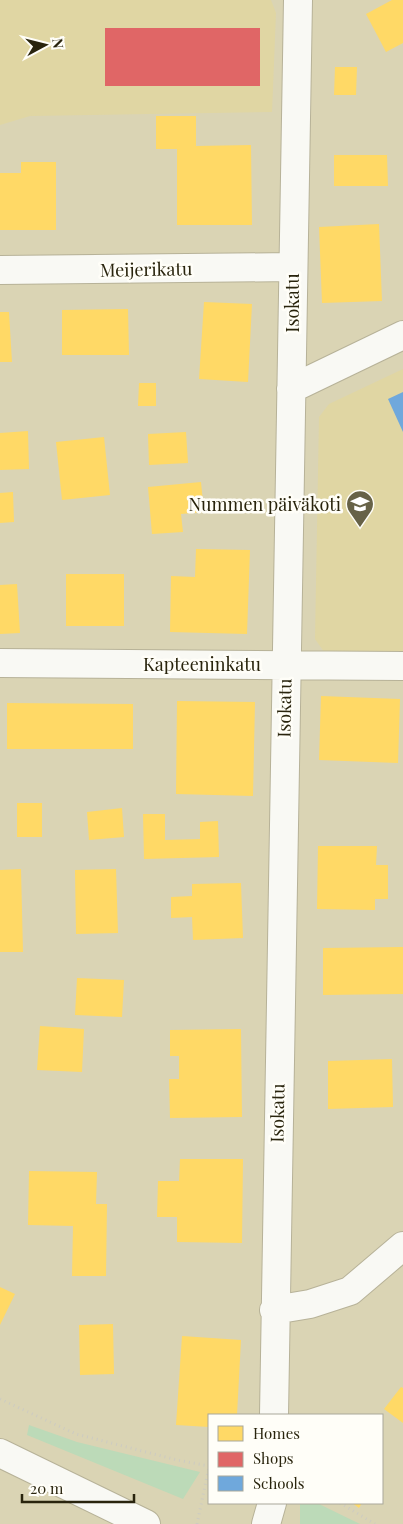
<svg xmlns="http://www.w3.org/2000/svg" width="403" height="1524" viewBox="0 0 403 1524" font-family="'Playfair Display',serif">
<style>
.built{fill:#e0d6a3}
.green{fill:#bcdab8}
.homes{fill:#ffd966}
.shops{fill:#e06666}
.schools{fill:#6fa8dc}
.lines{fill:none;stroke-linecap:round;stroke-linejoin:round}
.minor-casing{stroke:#b7b298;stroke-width:30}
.secondary-casing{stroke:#b7b298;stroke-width:30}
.path{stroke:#cdcbc1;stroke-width:3;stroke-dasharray:1 4;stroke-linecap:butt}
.minor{stroke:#f9f9f4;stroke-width:28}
.secondary{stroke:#f9f9f4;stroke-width:28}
.labels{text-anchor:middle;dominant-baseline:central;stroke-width:5;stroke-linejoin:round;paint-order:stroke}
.street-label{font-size:18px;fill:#29240d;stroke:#fffef8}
.poi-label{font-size:18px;fill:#29240d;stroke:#fffef8;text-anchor:end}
</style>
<rect width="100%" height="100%" fill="#dad4b4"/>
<path class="built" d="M0,0H271L276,13L272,112L30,116L0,125Z
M403,369V654L327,656L315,639L319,417L329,404Z"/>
<path class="green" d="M29,1425L77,1442L200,1472L183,1499L27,1435Z
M300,1503H317L360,1524H300Z"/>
<path class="homes" d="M392,0H403V43L386,52L366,14Z
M335,67H357L356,95H334Z
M156,116H196V146L251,145L252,225H177V149H156Z
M334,155H387L388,186H334Z
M21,162H56V230H0V173H21Z
M379,224L382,301L322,303L319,227Z
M204,302L252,304L248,382L199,379Z
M128,309L129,355H62V310Z
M0,312H9L12,362H0Z
M139,383H156V406H138Z
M28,431L29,469L0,470V433Z
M186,432L188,463L149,465L148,434Z
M104,437L110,495L62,500L56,442Z
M201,482L204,512L181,514L183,532L152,534L148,487Z
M13,492L14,522L0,523V493Z
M196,549L250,550L247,634L170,632L171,576L195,577Z
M66,574H124V626H66Z
M17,584L20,633L0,634V585Z
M321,696L400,699L398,763L319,760Z
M177,701L255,702L253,796L176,794Z
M7,703L133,704V749H7Z
M17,803H42V837H17Z
M122,808L124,837L89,840L87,812Z
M143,814H165V840L200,839V822L218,821L219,857L144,859Z
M318,846H377L376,865H388V899H375V910L317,909Z
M21,869L23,952H0V870Z
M116,869L118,933L76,934L75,870Z
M241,883L243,938L193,940L192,917L171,918V897L192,896V884Z
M403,947V994L323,995V948Z
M77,978L124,980L122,1017L75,1015Z
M40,1026L84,1029L82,1072L37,1070Z
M241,1029L242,1117L170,1118L169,1079H179V1056H170V1030Z
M392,1059L393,1107L328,1109V1061Z
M180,1159H243L242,1243L177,1242V1217H157L158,1181H179Z
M29,1171L97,1172L96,1204H107L106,1276H72L73,1226L28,1225Z
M0,1287L15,1294L0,1325Z
M113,1324L114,1374L80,1375L79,1325Z
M182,1336L241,1340L237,1415H209V1427L176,1425Z
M401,1387L403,1388V1423L384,1409Z
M352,1503H362L359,1508Z"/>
<path class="shops" d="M105,28H260V86H105Z"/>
<path class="schools" d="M403,392V432L388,399Z"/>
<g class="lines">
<g class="minor-casing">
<path id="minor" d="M0,270L292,267
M291,389L403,335
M0,663L403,666
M274,1310L310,1304L350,1291L403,1246
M274,1415L298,0
M266,1524L272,1503"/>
</g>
<g class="secondary-casing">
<path id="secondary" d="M0,1453L146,1524"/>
</g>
<path class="path" d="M0,1399L76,1434L177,1460L209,1466
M340,1503L375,1524
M197,1524L209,1467"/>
<use href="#minor" class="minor"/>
<use href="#secondary" class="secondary"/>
</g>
<defs>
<g id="school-pin" transform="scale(1.4375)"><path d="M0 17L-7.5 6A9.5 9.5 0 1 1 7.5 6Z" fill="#676247" stroke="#fffef8"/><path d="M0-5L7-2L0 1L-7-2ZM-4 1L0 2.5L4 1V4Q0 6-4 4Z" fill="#fff"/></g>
</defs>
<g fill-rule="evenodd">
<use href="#school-pin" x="360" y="504"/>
</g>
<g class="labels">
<g class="street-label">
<text transform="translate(146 269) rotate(-1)">Meijerikatu</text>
<text transform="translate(292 303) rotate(-90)">Isokatu</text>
<text x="202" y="664">Kapteeninkatu</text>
<text transform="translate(284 708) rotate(-89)">Isokatu</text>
<text transform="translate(277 1113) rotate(-89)">Isokatu</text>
</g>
<g class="poi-label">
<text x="341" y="504">Nummen päiväkoti</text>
</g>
</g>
<rect x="208" y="1414" width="175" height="90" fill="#fffef8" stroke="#a9a79a"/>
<rect x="218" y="1426" width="25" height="15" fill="#ffd966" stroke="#a9a79a"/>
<text x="253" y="1439" font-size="15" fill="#29240d">Homes</text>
<rect x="218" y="1452" width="25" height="15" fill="#e06666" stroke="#a9a79a"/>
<text x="253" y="1464" font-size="15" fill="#29240d">Shops</text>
<rect x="218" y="1476" width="25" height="15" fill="#6fa8dc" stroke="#a9a79a"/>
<text x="253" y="1489" font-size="15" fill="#29240d">Schools</text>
<g transform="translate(45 45) rotate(83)" stroke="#fffef8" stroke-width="4" paint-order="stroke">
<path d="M0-4L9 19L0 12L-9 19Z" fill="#29240d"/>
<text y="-8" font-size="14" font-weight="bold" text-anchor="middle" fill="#29240d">N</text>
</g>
<path d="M22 1494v8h112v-8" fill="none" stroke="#29240d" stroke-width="2.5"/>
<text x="30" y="1494" font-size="15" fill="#29240d" stroke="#fffef8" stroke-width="4" paint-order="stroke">20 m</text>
</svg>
